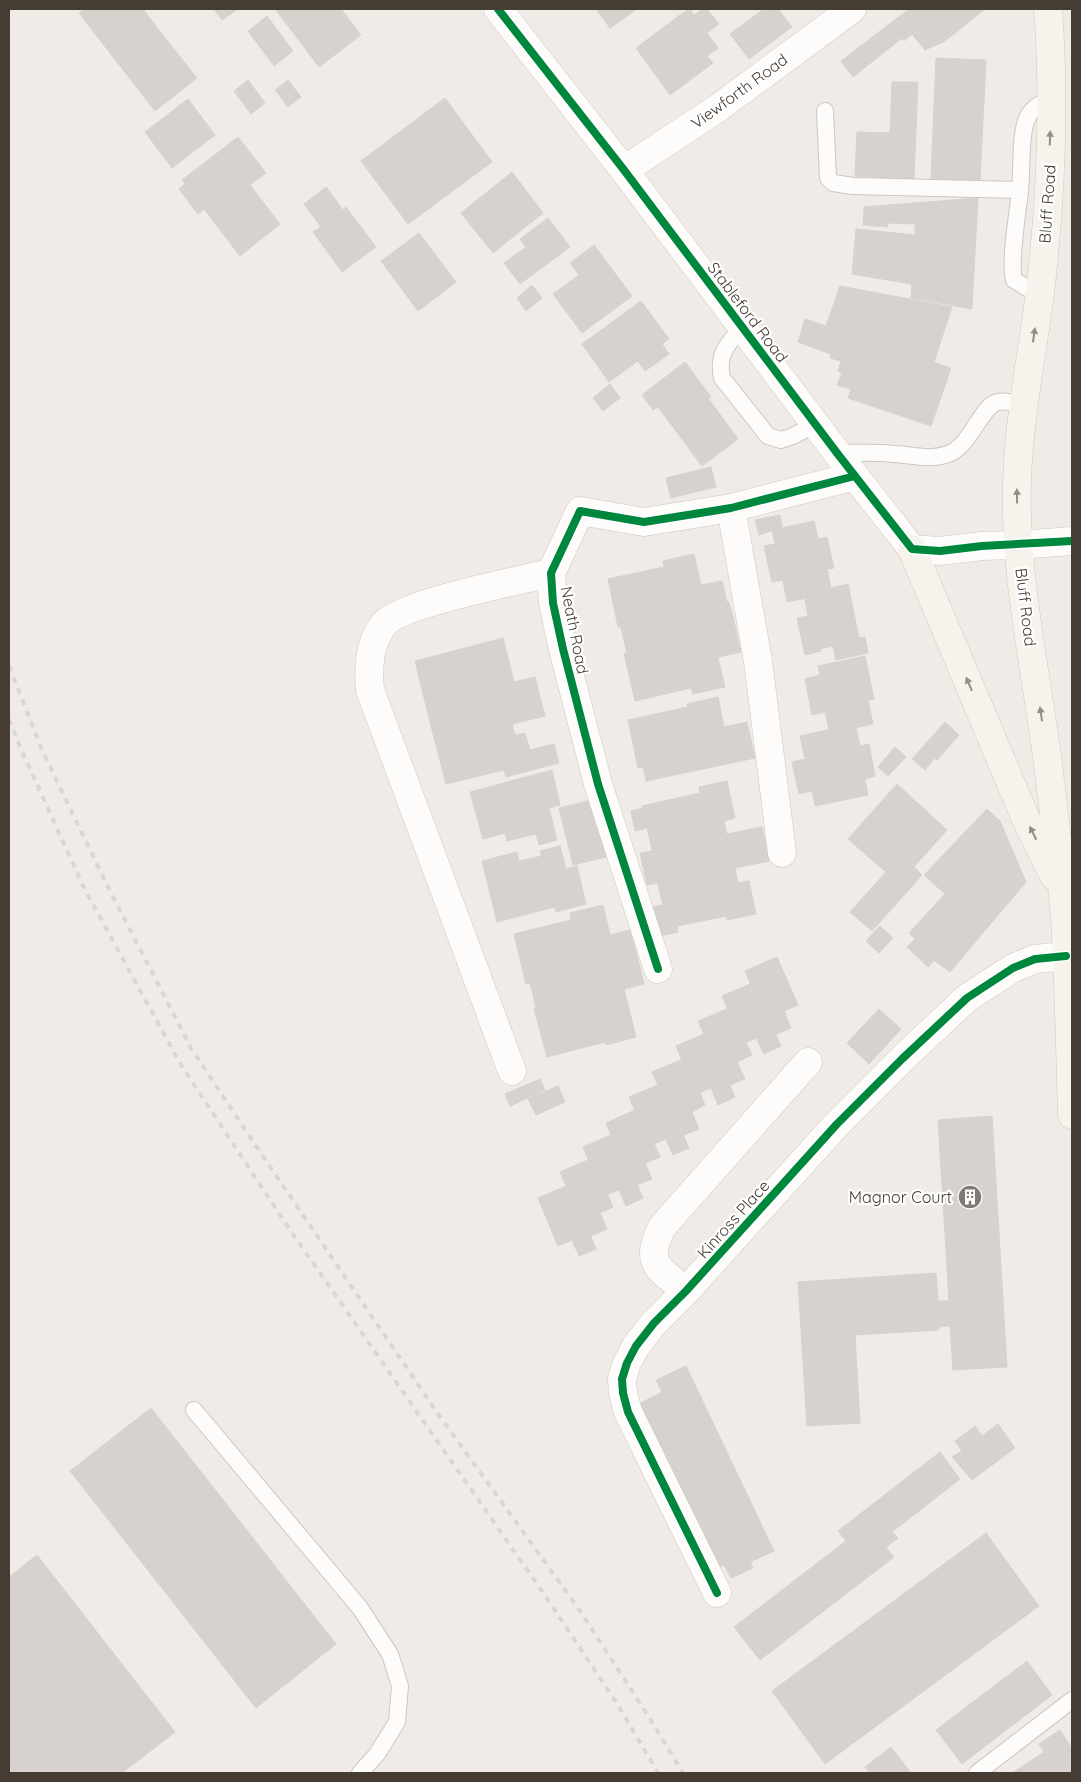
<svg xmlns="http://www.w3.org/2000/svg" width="1081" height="1782" viewBox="0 0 1081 1782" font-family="Quicksand,sans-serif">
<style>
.building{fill:#d7d2cd;stroke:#d8d2cc}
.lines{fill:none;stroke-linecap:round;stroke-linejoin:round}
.service-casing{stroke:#ccc7c2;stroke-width:18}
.minor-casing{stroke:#ccc7c2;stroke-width:29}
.tertiary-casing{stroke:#ccc7c2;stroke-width:29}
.secondary-casing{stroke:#d1cabe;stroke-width:29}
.service{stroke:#fdfcfb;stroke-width:16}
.minor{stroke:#fdfcfb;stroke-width:28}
.tertiary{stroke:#fdfcfb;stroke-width:28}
.secondary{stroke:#f6f3ed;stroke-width:28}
.rail{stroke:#d8d7d7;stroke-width:4;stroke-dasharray:6 6;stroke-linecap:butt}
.cycleway-casing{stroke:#fff;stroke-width:11}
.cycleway{stroke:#00873e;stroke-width:8}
.oneway{fill:#958e87}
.labels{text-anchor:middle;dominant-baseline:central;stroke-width:4.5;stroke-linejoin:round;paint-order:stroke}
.street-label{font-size:16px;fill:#453c33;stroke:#fff}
.poi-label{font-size:16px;fill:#453c33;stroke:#fff;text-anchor:end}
</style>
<rect width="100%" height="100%" fill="#f0ebe6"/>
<path class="building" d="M85,9H143L158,29L117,62L79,13Z
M214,9H238L222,20Z
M279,9H341L361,35L319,67L276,10Z
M596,9H637L610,28Z
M688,9H690L694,15L703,9H707L719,24L707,33L718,48L707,56L713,63L670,95L636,48Z
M764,9H778L792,27L749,59L730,34Z
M909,9H985L945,41L925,50L912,34L904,41L902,38L853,77L841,61Z
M267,16L293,51L274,66L248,31Z
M158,29L197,78L155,111L117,62Z
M936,58L986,60L980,181L931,179Z
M248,80L265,103L251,114L234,91Z
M288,80L301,97L288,107L275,90Z
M892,82H918L914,179L855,176L857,132L890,133Z
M445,98L492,162L408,224L361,161Z
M188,99L215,135L172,168L145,132Z
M238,137L266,173L250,185L280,224L240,256L204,209L198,214L179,189L185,184L182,180Z
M512,172L543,213L493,253L461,213Z
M326,187L343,210L346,207L376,247L342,272L313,232L321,227L304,204Z
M978,198L972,309L911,298L912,284L852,274L856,229L915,235V224L888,223L887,227L863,225L864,207Z
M548,218L570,247L520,284L504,263L526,247L520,239Z
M419,233L456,282L418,311L381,261Z
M594,245L632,296L582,333L553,294L579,275L570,263Z
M532,285L542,298L526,311L517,298Z
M840,286L952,307L934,362L826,326Z
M641,301L669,339L662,344L669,354L645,371L638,361L609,382L582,344Z
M805,319L951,368L931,426L848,398L851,389L837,385L842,373L838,371L841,361L830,358L831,354L798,342Z
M685,362L711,397L708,398L738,439L702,466L658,407L653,410L642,395Z
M610,384L620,398L603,411L593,398Z
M711,467L716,487L671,498L666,478Z
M780,515L782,527L759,535L755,520Z
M814,521L818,539L827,537L834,568L827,569L832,593L787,602L783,580L772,582L764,546L775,544L772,530Z
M694,554L701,585L722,581L727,602H729L733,617L624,641L621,627H618L608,579L664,567L663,561Z
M848,584L859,638L865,637L868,653L836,660L833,646L820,649L821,651L805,655L797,618L808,616L805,599L832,593L831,588Z
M733,617L741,652L718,657L725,687L693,694L691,688L635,701L624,653H627L624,641Z
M503,638L514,682L535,677L540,697L431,726L415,661Z
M865,656L874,699L868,700L873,724L836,732V728L829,730L825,712L812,715L805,679L820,675L818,666Z
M540,697L545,716L512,724L515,735L525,733L530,750L554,744L559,763L506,777L504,770L446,784L431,726Z
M718,697L724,727L747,722L755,758L646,781L643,767L638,768L628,720L688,707L687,704Z
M945,722L959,735L937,760L935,758L925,770L912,759Z
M836,728V732L856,728L860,746L869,744L875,776L865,779L868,795L815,806L812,791L799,794L792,762L805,759L800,736Z
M895,747L906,757L888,776L878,767Z
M552,770L560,805L549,808L557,840L539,845L536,834L507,841L505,833L483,839L470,792Z
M727,781L735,818L724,821L729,844L712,847L711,842L653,854L642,806L700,793L699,787Z
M897,784L947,830L914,867L922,875L872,931L850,912L886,872L848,839Z
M592,800L606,857L573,865L559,808Z
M643,808L647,828L635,831L631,811Z
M987,809L1000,821L1026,882L950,972L934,960L928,967L907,947L915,939L909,933L945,894L924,875Z
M762,827L766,844L644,871L640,853L652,851L653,854L711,842L712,847L729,844L727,834Z
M766,844L769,861L735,868L732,855L715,859L716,867L657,880L658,883L647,885L644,871Z
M560,846L566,869L577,866L586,904L556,912L555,907L497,922L482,861L517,852L519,861L542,856L540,851Z
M732,855L738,883L749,881L756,914L727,920L726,916L668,928L657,880L716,867L715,859Z
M603,905L610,935L630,930L640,967L533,994L530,983L526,984L514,934L571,920L570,913Z
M662,905L668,928L677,926L678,932L659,936L653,907Z
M880,926L893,938L879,953L866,941Z
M777,957L798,1005L784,1011L791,1028L776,1034L761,1001L758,1002L745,971Z
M640,967L644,984L624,989L636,1037L606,1045L605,1042L547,1057L534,1009L536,1008L533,994Z
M750,984L758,1002L761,1001L781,1046L764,1054L756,1038L742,1044L722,996Z
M727,1009L742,1044L746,1042L752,1055L737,1062L745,1079L730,1085L715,1050L712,1052L698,1021Z
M879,1009L901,1029L869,1064L847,1043Z
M704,1034L712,1052L715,1050L735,1097L718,1105L711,1088L696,1094L676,1046Z
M681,1060L696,1094L700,1093L705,1105L692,1112L699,1129L684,1135L669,1101L666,1103L652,1072Z
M540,1079L545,1090L510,1106L505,1094Z
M658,1085L666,1103L669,1101L689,1148L673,1155L666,1139L654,1144L646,1125L642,1127L629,1097Z
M558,1086L565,1102L536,1115L528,1099Z
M635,1110L642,1127L646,1125L660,1157L645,1163L652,1179L637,1185L623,1152L619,1154L606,1123Z
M992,1116L1007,1367L953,1370L950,1326L939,1327V1330L855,1335L860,1423L807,1426L798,1282L936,1273L938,1301H949L938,1120Z
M611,1135L619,1154L623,1152L643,1198L626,1206L619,1190L608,1194L600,1176L596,1178L583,1147Z
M588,1160L596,1178L600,1176L613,1207L600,1213L607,1229L591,1236L576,1202L574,1204L560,1172Z
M566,1186L574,1204L576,1202L596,1249L579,1256L572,1240L558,1246L538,1198Z
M686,1366L774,1551L750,1562L753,1568L731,1578L724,1565L717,1569L639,1404L662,1392L656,1380Z
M151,1408L336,1644L256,1708L70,1471Z
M998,1424L1015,1448L972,1480L952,1457L962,1451L955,1441L975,1426L982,1436Z
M940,1452L960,1479L892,1532L898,1538L886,1547L894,1557L760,1660L734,1627L846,1541L838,1531Z
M986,1533L1039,1606L825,1764L772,1691Z
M37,1555L175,1732L122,1773H9V1577Z
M1027,1661L1052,1695L962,1764L936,1730Z
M1060,1730L1072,1749V1773H1012L1044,1752L1039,1744Z
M891,1747L911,1773H870L865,1767Z"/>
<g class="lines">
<g class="service-casing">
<path id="service" d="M825,111L828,178L833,183L853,186L1020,190
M1040,291L1027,288L1014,280C1009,262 1018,212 1020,191C1022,171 1020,138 1026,121C1030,109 1040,103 1051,100
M742,327C727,345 717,354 722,378L768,436L781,440L793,436L816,424
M837,453C857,453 876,452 895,454C912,455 928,460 945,455C971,449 980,405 998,402C1006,400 1017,404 1025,405
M194,1410L360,1608L390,1654L400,1686L397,1722L377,1754L360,1773
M977,1773L1072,1700"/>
</g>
<g class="minor-casing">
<path id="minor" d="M498,9L624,170L837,453L912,549L940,551L982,546L1018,545
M624,170L718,108L852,9
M731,508L758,661L782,853
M658,969L598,784L563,649L553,603L551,573L580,511L644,522L731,508L855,476
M512,1071L370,690C368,667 369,643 384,624C400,604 520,580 551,573
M686,1291C658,1268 644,1264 662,1227L808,1062
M717,1593L628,1412L623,1393L622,1379L627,1363L636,1346L654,1323L686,1291L837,1124L902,1059L967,998L1013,968L1035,959L1066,956"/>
</g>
<g class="tertiary-casing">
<path id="tertiary" d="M1018,545L1072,541"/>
</g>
<g class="secondary-casing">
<path id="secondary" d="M1048,9C1055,103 1051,199 1040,293C1032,355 1019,418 1017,481C1014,576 1036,670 1048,764C1054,815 1061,867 1065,919C1069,984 1070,1050 1072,1115
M912,549L1025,817L1054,876"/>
</g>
<use href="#service" class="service"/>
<use href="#minor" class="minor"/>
<use href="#tertiary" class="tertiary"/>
<use href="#secondary" class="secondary"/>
<path class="rail" d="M9,666L42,750L106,883L191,1048L252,1140L438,1414L576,1605L647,1714L683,1773
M9,719L21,749L85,890L181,1065L290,1230L544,1594L618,1705L658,1773"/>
<g class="cycleway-casing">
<path id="cycleway" d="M498,9L624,170L837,453L912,549L940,551L982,546L1072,541
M658,969L598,784L563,649L553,603L551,573L580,511L644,522L731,508L855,476
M717,1593L628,1412L623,1393L622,1379L627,1363L636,1346L654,1323L686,1291L837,1124L902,1059L967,998L1013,968L1035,959L1066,956"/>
</g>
<use href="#cycleway" class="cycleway"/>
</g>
<defs><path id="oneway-solid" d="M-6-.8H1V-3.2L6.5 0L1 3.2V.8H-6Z" transform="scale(1.25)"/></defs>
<g class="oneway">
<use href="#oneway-solid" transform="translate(1050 138) rotate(-88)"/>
<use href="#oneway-solid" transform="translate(1034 335) rotate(-82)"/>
<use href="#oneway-solid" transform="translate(1017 496) rotate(-91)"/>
<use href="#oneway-solid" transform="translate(969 684) rotate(-113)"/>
<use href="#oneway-solid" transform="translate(1041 714) rotate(-98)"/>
<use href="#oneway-solid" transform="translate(1033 833) rotate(-116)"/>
</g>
<defs>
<g id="building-disc" transform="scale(1.25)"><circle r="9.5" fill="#817972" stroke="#fff"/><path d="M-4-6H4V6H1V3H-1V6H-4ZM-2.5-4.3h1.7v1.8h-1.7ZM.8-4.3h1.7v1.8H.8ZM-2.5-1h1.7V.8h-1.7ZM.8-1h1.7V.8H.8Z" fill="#fff"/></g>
</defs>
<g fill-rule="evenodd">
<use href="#building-disc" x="970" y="1197"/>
</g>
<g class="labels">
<g class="street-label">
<text transform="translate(739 91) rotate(-36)">Viewforth Road</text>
<text transform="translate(1047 204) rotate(-86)">Bluff Road</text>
<text transform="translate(748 312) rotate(53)">Stableford Road</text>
<text transform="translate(1026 607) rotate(83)">Bluff Road</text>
<text transform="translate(575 630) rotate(79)">Neath Road</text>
<text transform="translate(733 1219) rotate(-48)">Kinross Place</text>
</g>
<g class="poi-label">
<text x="952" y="1197">Magnor Court</text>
</g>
</g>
<rect width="1081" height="1782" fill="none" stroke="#453c33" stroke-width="20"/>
</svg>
